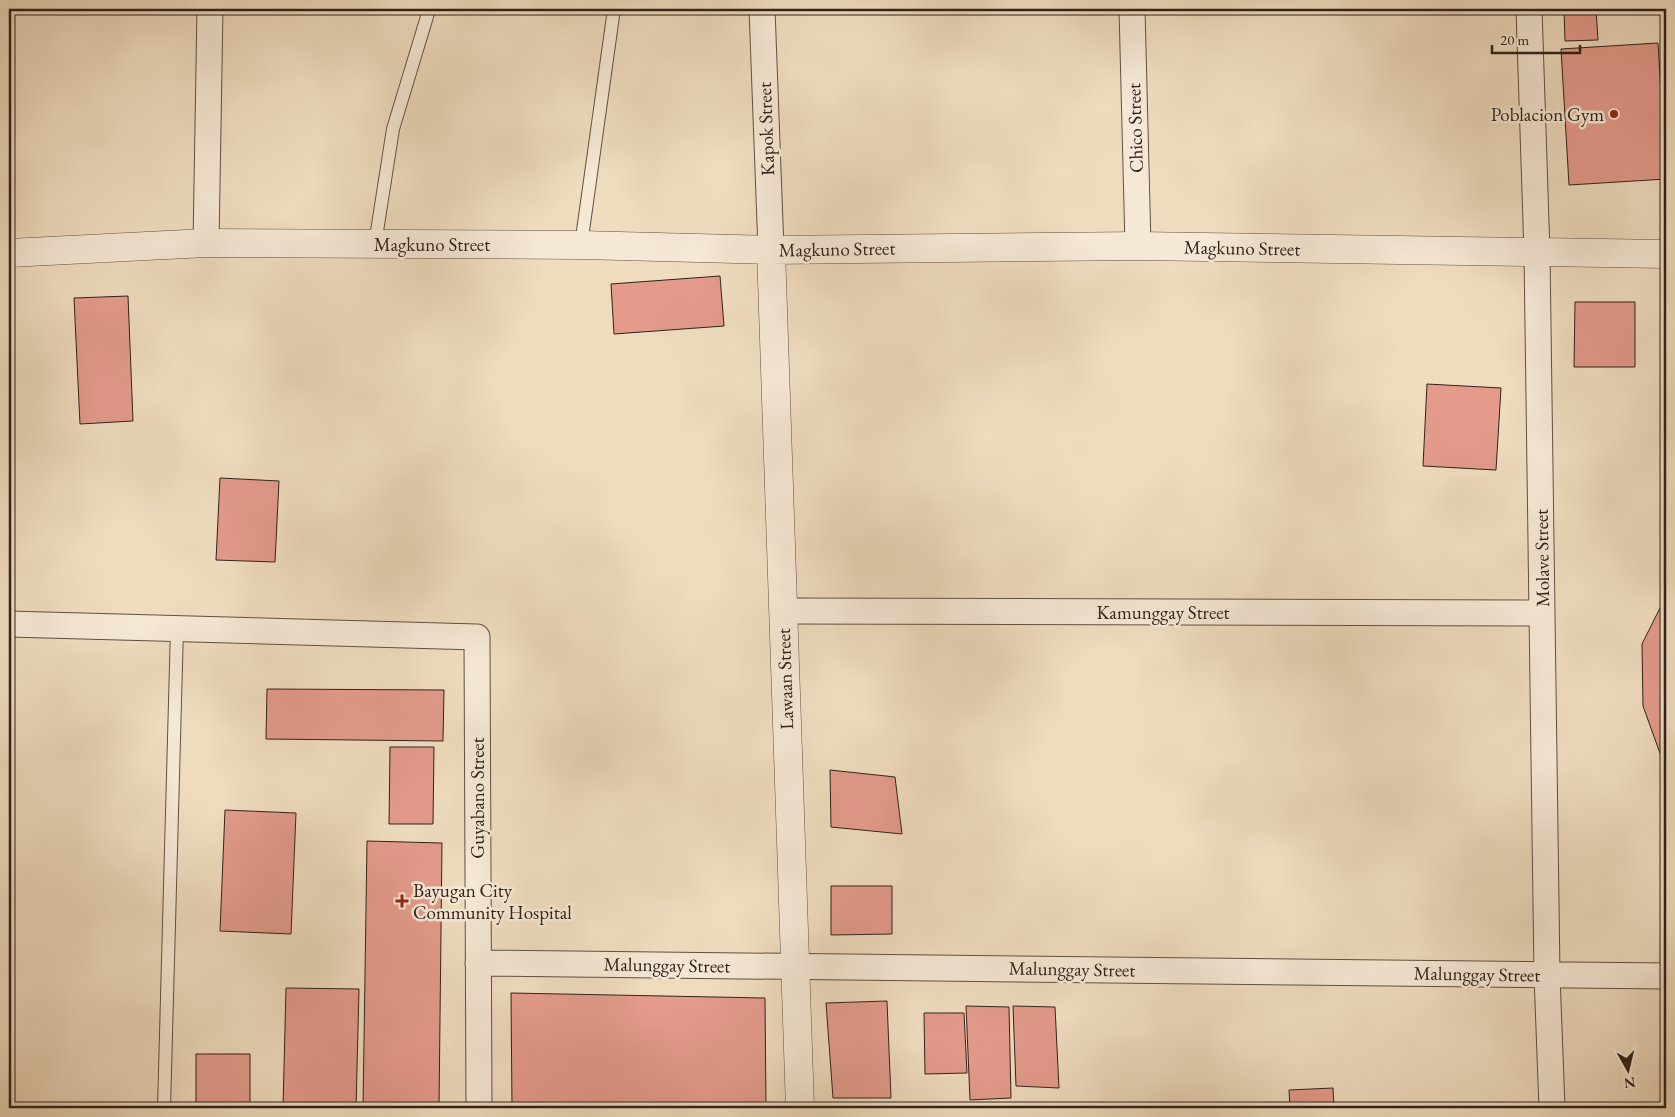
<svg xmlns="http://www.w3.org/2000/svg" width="1675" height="1117" viewBox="0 0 1675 1117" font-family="'EB Garamond',serif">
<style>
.building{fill:#e49b8c;stroke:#30221b}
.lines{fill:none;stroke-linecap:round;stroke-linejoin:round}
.service-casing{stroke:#605044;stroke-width:14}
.minor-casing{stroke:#605044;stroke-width:27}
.tertiary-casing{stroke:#605044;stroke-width:29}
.service{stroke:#f5e8d5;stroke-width:12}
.minor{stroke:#f5e8d5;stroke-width:25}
.tertiary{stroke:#f5e8d5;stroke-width:28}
.poi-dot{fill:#8f2418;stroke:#f5e8d5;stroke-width:2}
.labels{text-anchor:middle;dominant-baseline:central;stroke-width:5;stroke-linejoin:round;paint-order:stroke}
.poi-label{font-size:19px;fill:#30221b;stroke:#f5e8d5;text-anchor:end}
.street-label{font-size:19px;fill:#30221b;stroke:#f5e8d5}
</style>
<rect width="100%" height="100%" fill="#efdcbf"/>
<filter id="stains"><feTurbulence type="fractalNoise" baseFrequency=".004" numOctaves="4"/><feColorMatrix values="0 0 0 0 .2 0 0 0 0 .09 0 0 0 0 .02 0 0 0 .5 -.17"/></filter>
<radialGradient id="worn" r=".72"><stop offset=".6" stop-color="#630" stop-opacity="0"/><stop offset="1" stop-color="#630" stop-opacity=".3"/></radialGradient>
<path class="building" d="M1564,9H1596L1598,40L1565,41Z
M1658,43L1666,179L1569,185L1561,49Z
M720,276L724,326L614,334L611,284Z
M128,296L133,421L80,424L74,298Z
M1575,302H1635V367H1574Z
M1427,384L1501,388L1496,470L1423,466Z
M220,478L279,481L275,562L216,560Z
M1666,596V761L1661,756L1643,706L1642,644Z
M267,689L444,690L443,741L266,739Z
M390,747H434L433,824H389Z
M830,770L895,777L902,834L831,827Z
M225,810L296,813L291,934L220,931Z
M367,841L442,843L439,1108H363Z
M831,886H892V934L831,935Z
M286,988L359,989L356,1108H283Z
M511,993L765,998L766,1108H512Z
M887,1001L891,1098H833L826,1003Z
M966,1006L1009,1007L1011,1098L970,1100Z
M1013,1006L1055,1007L1059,1088L1016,1086Z
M924,1013H964L967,1073L925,1074Z
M196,1054H250V1108H196Z
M1333,1088L1334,1108H1290L1289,1090Z"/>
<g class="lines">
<g class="service-casing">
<path id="service" d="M375,244L393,129L429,10
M581,245L614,9
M164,1108L177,628"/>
</g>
<g class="minor-casing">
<path id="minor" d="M762,9L771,250
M1132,9L1138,246
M1529,9L1537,253L1547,975L1552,1108
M206,243L210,9
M783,611L1542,613
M9,624L477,637L479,1108
M478,963L1666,976"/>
</g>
<g class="tertiary-casing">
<path id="tertiary" d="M771,250L800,1108
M9,253L206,243L581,245L771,250L1138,246L1666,254"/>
</g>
<use href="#service" class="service"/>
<use href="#minor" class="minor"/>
<use href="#tertiary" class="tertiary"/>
</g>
<g class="poi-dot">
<circle cx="1614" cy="114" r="5"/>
<path d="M399.5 893.5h5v5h5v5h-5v5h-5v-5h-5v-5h5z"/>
</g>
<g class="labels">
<g class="poi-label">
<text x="1604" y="114">Poblacion Gym</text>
<text x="413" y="890" text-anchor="start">Bayugan City<tspan x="413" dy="22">Community Hospital</tspan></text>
</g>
<g class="street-label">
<text transform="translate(1135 128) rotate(-92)">Chico Street</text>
<text transform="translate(766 129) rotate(-92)">Kapok Street</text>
<text x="432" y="244">Magkuno Street</text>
<text transform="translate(1242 248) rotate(1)">Magkuno Street</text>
<text transform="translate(837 249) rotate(-1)">Magkuno Street</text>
<text transform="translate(1542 558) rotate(-91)">Molave Street</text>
<text x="1163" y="612">Kamunggay Street</text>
<text transform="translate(785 679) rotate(-92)">Lawaan Street</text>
<text transform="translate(477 798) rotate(-90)">Guyabano Street</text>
<text transform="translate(667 965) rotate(1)">Malunggay Street</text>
<text transform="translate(1072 969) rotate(1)">Malunggay Street</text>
<text transform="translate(1477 974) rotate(1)">Malunggay Street</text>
</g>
</g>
<rect width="1675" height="1117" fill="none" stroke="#efdcbf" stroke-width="30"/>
<rect x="10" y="10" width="1655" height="1097" fill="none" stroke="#30221b" stroke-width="2.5"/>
<rect x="15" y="15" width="1645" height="1087" fill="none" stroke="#30221b"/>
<g transform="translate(1628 1070) rotate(172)" stroke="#f5e8d5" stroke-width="4" paint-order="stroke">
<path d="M0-4L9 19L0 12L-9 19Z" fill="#30221b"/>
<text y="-8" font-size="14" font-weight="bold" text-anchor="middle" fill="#30221b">N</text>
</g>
<path d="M1492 45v8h88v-8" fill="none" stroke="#30221b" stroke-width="2.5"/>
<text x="1500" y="45" font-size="15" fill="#30221b" stroke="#f5e8d5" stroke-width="4" paint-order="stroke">20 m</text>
<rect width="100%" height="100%" filter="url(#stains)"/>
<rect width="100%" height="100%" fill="url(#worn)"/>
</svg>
